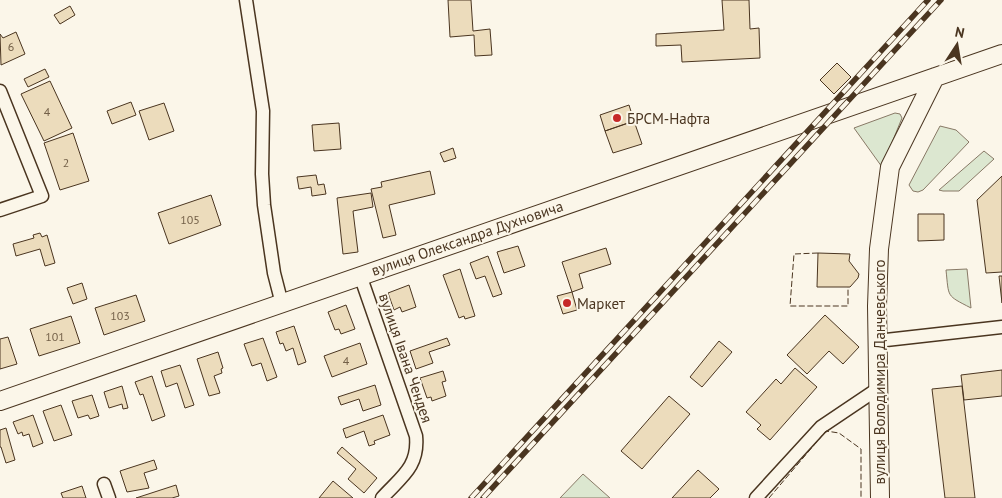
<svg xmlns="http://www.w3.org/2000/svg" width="1002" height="498" viewBox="0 0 1002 498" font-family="'PT Sans',sans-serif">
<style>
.green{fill:#dce7d0;stroke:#887966}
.building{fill:#ecdcbc;stroke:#4a3520}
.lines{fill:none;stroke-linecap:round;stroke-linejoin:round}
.street-casing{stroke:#4a3520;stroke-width:15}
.secondary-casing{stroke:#4a3520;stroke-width:20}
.street{stroke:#fbf6e9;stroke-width:12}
.secondary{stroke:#fbf6e9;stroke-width:18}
.rail-casing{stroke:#4a3520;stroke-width:5.5}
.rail{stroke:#fbf6e9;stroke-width:4;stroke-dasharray:11;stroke-linecap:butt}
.fence{stroke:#4a3520;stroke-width:1;stroke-dasharray:6 2.5;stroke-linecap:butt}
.poi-dot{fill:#c62828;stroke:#fbf6e9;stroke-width:2}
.labels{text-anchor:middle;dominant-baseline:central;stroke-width:4;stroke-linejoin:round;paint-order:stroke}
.number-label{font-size:12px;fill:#725f47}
.poi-label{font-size:15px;fill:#4a3520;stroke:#fbf6e9;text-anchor:start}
.street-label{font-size:15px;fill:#4a3520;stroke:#fbf6e9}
</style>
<rect width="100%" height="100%" fill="#fbf6e9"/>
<path class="green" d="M895,113L900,114L902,118L882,167L854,128Z
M940,126L956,130L969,142L923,190L918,192L913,191L909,185Z
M984,151L994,159L959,191H943L939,190Z
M967,269L971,308C946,295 949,298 946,270Z
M583,474L610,498H560Z"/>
<path class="building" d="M448,0H471L473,31L490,29L492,55L475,56L474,35L450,37Z
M722,0H749L750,29L759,28L760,58L682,62L681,45L656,46V34L724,30Z
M70,6L75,15L60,24L54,15Z
M16,32L25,54L1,65L0,34L3,38Z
M837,63L851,77L834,94L820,80Z
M45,69L49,77L28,87L24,79Z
M50,81L72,128L44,141L21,94Z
M131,102L136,115L112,124L107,111Z
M164,103L174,131L149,140L139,111Z
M629,105L634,121L605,131L600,115Z
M634,121L642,144L613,153L605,131Z
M339,123L341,149L314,151L312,125Z
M73,133L89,181L60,190L44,143Z
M453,148L456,158L444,162L440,153Z
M430,171L435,194L389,205L396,235L383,238L371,189L382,187L381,182Z
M316,175L318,185L324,184L326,194L312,196L311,187L299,189L297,177Z
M1002,176V272L986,273L977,200Z
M371,193L373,207L353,211L358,252L343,254L337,198Z
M211,195L221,225L169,244L158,213Z
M918,214H944V240L918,241Z
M40,233L42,237L47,235L55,263L45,266L40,249L16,256L13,244L34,238L33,235Z
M518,246L525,266L504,273L497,252Z
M606,248L611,264L579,274L583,288L572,292L562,262Z
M818,253L850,254L849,261L859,274L858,278L850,287H817Z
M488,256L502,294L493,297L485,276L476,279L470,263Z
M460,269L475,316L465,319L464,316L459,318L443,275Z
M999,276H1002V303Z
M82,283L87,299L73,304L67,288Z
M409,285L416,307L402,312L400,307L394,310L388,293Z
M572,292L577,310L563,314L557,296Z
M136,295L145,321L104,335L95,308Z
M346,305L355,329L341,334L339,329L335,330L328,312Z
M825,315L859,347L843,364L829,351L807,374L787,355Z
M71,316L80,343L39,356L30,329Z
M294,326L306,362L298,365L293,348L286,351L283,343L280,344L276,332Z
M8,337L17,364L0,369V339Z
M263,338L277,377L267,381L261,363L252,366L244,344Z
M447,338L450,345L429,352L433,363L416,369L410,351Z
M719,341L732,352L702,387L690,377Z
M360,343L367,364L332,377L324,356Z
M218,352L223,368L221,369L222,373L214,376L220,393L209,396L197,359Z
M180,365L194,405L185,408L177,383L166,387L161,371Z
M795,368L817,387L770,440L757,429L761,425L746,412L776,379L781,384Z
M1002,370V396L964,400L961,375Z
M443,371L446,381L442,382L446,396L432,401L431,397L427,398L420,378Z
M152,376L165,416L152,421L143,394L140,395L135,382Z
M375,385L381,405L363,411L359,399L341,405L338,397Z
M122,386L128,408L123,409L122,404L109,408L104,392Z
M962,386L975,498H945L932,389Z
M92,395L99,416L90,419L88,415L78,418L72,401Z
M669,396L690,414L642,469L621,451Z
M61,405L72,435L54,441L43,411Z
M33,415L43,443L33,447L29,434L23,436L22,432L18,434L13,422Z
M383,415L390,435L374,441L375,444L369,446L364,431L346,438L343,429Z
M6,428L15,460L6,463L1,447H0V430Z
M342,447L377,478L364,493L348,479L356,469L337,453Z
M154,460L157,469L144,473L149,488L127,492L120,471Z
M698,470L719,489L710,498H672Z
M333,481L353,498H319Z
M176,485L179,496L172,498H136Z
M82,486L86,498H63L61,493Z"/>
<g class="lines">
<g class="street-casing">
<path id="street" d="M246,0L263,111L262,174L264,205L274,273L282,304
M0,91L42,196L0,210
M360,275L416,436C419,467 401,477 382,498
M877,341L1002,327
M104,484L109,498
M756,498L821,427L879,388"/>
</g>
<g class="secondary-casing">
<path id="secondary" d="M0,401L1002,54
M880,498L877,306L879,249L890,167L935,77"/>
</g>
<use href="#street" class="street"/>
<use href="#secondary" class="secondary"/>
<g class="rail-casing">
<path id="rail" d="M471,498L928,0
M483,498L941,0"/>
</g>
<use href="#rail" class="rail"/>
<path class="fence" d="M818,253L794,254L790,306H848V287
M769,498L826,431L839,433L861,449V498"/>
</g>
<g class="poi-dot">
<circle cx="617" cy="118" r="5"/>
<circle cx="567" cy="303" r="5"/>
</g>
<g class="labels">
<g class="number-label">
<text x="11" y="46">6</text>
<text x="47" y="111">4</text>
<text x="66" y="162">2</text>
<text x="190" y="219">105</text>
<text x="120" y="315">103</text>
<text x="55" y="336">101</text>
<text x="346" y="360">4</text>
</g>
<g class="poi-label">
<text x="627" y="118">БРСМ-Нафта</text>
<text x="577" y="303">Маркет</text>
</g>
<g class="street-label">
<text transform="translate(467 238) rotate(-19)">вулиця Олександра Духновича</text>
<text transform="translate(406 358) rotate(71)">вулиця Івана Чендея</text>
<text transform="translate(879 372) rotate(-90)">вулиця Володимира Данчевського</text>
</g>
</g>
<g transform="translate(957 45) rotate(12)" stroke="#fbf6e9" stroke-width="4" paint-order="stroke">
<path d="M0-4L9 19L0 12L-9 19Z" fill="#4a3520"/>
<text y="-8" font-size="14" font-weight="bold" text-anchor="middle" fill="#4a3520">N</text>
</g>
</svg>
